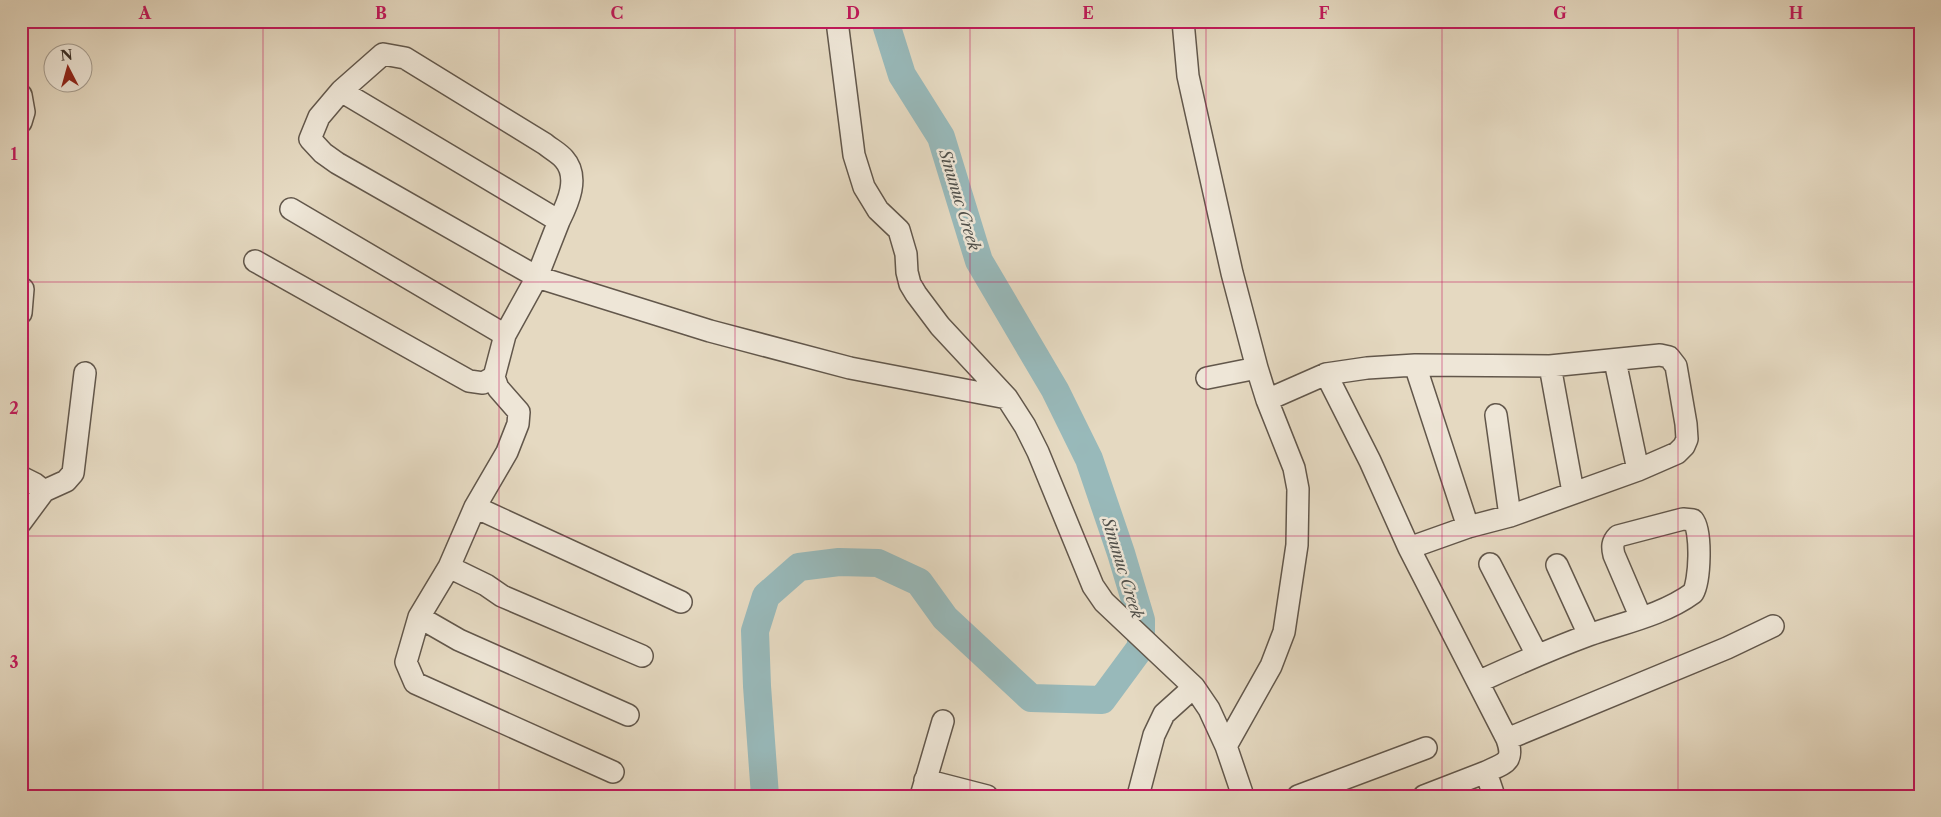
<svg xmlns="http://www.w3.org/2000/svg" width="1941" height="817" viewBox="0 0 1941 817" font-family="'Libre Caslon Text',serif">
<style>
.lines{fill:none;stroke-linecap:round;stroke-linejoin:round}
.river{stroke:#98b9ba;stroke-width:28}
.minor-casing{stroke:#62574b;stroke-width:24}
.minor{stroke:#eee6d7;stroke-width:21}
.grid{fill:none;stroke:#c2185b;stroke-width:1;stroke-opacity:0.55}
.labels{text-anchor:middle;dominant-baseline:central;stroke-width:5;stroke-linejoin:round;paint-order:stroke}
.water-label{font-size:16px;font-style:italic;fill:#4f4f4a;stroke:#eee6d7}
.neatline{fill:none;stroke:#c2185b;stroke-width:2}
.grid-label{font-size:16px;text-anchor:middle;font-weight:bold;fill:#c2185b}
</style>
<rect width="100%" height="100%" fill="#e5d9c1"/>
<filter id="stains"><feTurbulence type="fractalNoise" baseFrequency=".004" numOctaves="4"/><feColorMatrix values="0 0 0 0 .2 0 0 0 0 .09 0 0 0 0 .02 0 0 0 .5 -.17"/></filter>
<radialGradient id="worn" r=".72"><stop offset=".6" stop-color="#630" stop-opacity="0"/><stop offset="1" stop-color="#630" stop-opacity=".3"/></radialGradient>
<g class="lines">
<path class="river" d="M765,796L757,686L755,631L766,596L799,567L839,562L878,563L919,582L945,618L1031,698L1102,700L1141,647V620L1121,553L1089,459L1055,390L979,261L941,137L902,75L885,21"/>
<g class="minor-casing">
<path id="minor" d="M837,21L854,155L864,187L878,210L899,230L906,254L907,272L910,284L916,294L940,326L1007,398L1025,426L1038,452L1093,586L1104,602L1194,687L1209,709L1226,746
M1183,21L1188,76L1232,273L1257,368L1267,400L1294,468L1298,489L1297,545L1284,632L1271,666L1226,746L1243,796
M341,91L383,54L405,58L545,144C551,149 559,153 564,159C580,177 568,203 559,221
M21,95L24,112L21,122
M291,209L505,335
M255,261L469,381L483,383L494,377L505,335L537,277L559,221L341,91L319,117L310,139L323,153L337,163L537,277L710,331L850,368L1007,398
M21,313L23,289
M1615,361L1638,470
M1415,365L1468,527
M1550,366L1573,492
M1326,374L1367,368L1415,365L1550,366L1660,355L1669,357L1676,366L1686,424L1687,439L1684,446L1677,453L1638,470L1510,516L1468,527L1409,548
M494,377L498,388L519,412L518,424L507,452L475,507L449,567L419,617L406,662L415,683L613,772
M1207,378L1257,368
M1267,400L1326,374L1370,461L1409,548L1507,739
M1496,415L1510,516
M21,477L35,484L44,491
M475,507L681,602
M21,522L44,491L66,481L73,473L85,373
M1490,564L1537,655
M1557,565L1589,635
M449,567L486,585L502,596L642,656
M419,617L459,640L628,715
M1478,682C1515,665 1551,649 1589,635C1623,623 1663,615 1693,593C1700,581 1702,531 1693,520L1683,519L1618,536C1612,542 1612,547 1614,555L1641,618
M1486,772C1505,763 1515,762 1507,739L1727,648L1773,626
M925,780L987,796
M921,796L943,721
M1138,796L1154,735L1164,714L1194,687
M1298,796L1426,748
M1424,796L1486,772L1494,796"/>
</g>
<use href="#minor" class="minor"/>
</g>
<path class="grid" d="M263,21V796M499,21V796M735,21V796M970,21V796M1206,21V796M1442,21V796M1678,21V796M21,282H1920M21,536H1920"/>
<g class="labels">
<g class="water-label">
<text transform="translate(960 200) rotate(73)">Sinunuc Creek</text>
<text transform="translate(1123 568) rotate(73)">Sinunuc Creek</text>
</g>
</g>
<rect width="1941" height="817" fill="none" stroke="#e5d9c1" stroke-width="55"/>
<g transform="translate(68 68) rotate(354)"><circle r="24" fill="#eee6d7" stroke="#a59c8f"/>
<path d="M0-4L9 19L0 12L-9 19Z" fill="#8f2418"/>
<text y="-8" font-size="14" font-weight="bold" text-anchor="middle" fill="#372c24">N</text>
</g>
<rect x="28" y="28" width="1886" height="762" class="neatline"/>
<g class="grid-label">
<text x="145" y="19">A</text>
<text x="381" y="19">B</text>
<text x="617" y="19">C</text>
<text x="853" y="19">D</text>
<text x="1088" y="19">E</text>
<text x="1324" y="19">F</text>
<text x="1560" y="19">G</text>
<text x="1796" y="19">H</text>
<text x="14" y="160">1</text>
<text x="14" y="414">2</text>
<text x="14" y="668">3</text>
</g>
<rect width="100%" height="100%" filter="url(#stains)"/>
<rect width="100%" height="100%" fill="url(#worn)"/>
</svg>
